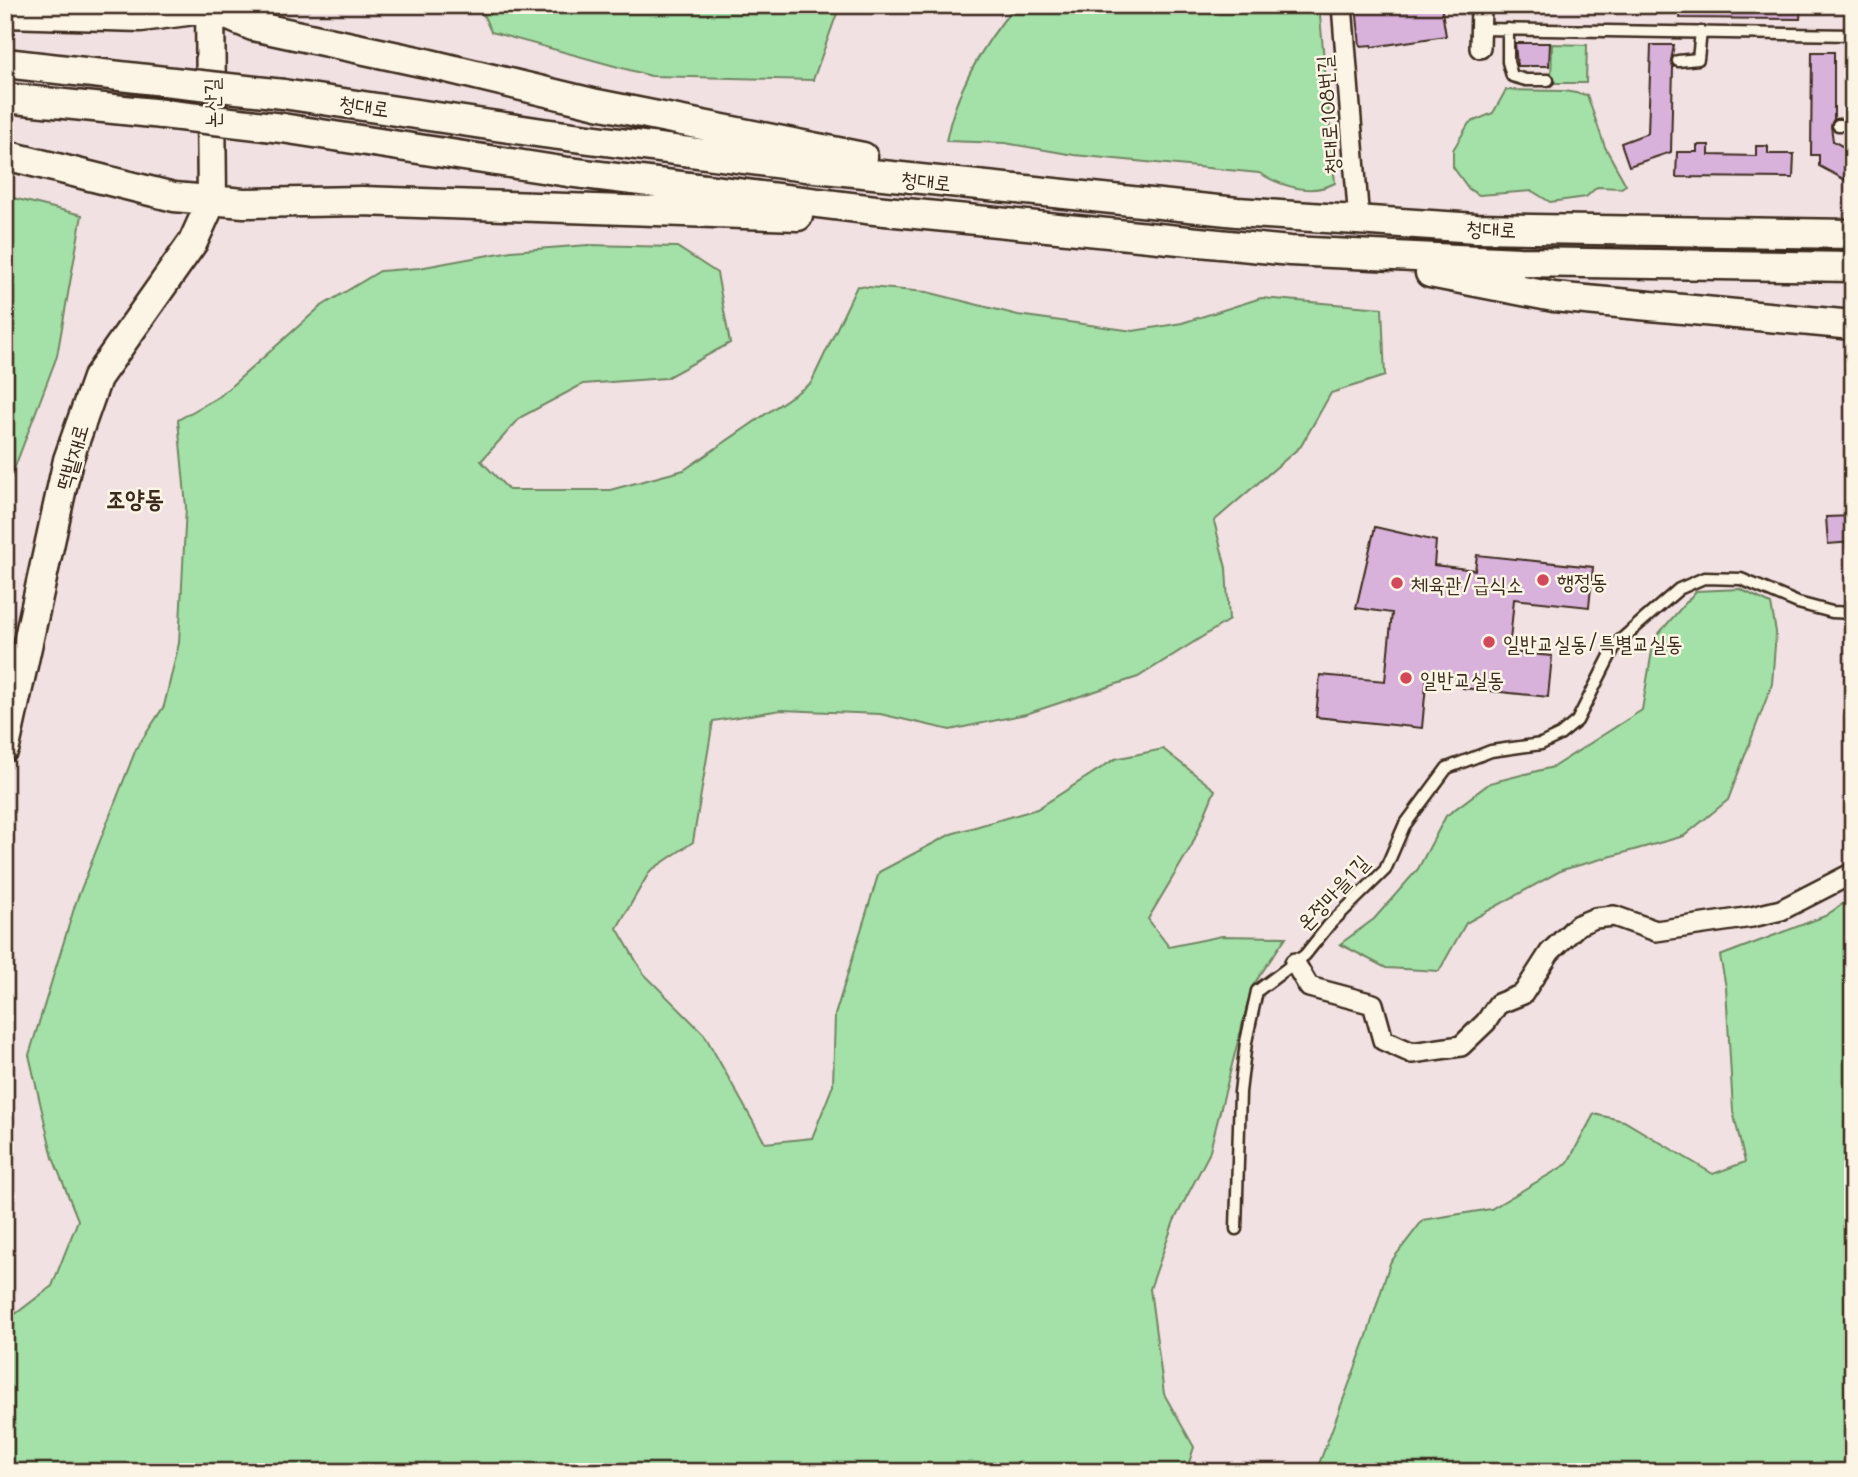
<svg xmlns="http://www.w3.org/2000/svg" width="1858" height="1477" viewBox="0 0 1858 1477" font-family="Mali,'Poor Story',sans-serif">
<style>
.green{fill:#a4e1a8;stroke:#708663;stroke-width:2}
.building{fill:#d9b2db;stroke:#3b2a1e;stroke-width:2}
.lines{fill:none;stroke-linecap:round;stroke-linejoin:round}
.lane-casing{stroke:#3b2a1e;stroke-width:15}
.street-casing{stroke:#3b2a1e;stroke-width:24}
.secondary-casing{stroke:#3b2a1e;stroke-width:33}
.lane{stroke:#fcf5e5;stroke-width:10}
.street{stroke:#fcf5e5;stroke-width:19}
.secondary{stroke:#fcf5e5;stroke-width:28}
.secondary-bridge-casing{stroke:#3b2a1e;stroke-width:33;stroke-linecap:butt}
.secondary-bridge{stroke:#fcf5e5;stroke-width:28}
.poi-dot{fill:#d1495b;stroke:#fcf5e5;stroke-width:2.5}
.labels{text-anchor:middle;dominant-baseline:central;stroke-width:5;stroke-linejoin:round;paint-order:stroke}
.street-label{font-size:21px;fill:#3b2a1e;stroke:#fcf5e5}
.poi-label{font-size:21px;fill:#3b2a1e;stroke:#fcf5e5;text-anchor:start}
.quarter-label{font-size:24px;font-weight:bold;fill:#3b2a1e;stroke:#fcf5e5}
</style>
<rect width="100%" height="100%" fill="#f2e1e2"/>
<filter id="ink" filterUnits="userSpaceOnUse"><feTurbulence type="fractalNoise" baseFrequency=".0143" numOctaves="2"/><feDisplacementMap in="SourceGraphic" scale="14" xChannelSelector="R" yChannelSelector="G"/><feConvolveMatrix kernelMatrix="1 2 1 2 8 2 1 2 1" color-interpolation-filters="sRGB"/></filter>
<g filter="url(#ink)">
<path class="green" d="M479,5H840L813,80L651,76L491,32Z
M1016,5H1319L1335,183C1310,196 1283,187 1259,173L1074,155L1005,143L946,141C956,90 983,44 1016,5Z
M1552,44L1587,45L1586,83H1551Z
M1506,90L1564,91L1587,95L1605,147L1626,185L1621,188L1597,187L1586,197L1550,202L1532,191L1479,195L1469,189L1453,167V150L1469,123L1493,113Z
M5,196L82,215L57,356L5,493Z
M588,245L677,247L717,273L730,343L666,378L583,384L521,417L481,461L509,490H610L684,470L811,383L857,286L927,292L1018,315L1133,331L1182,323L1261,298L1382,308L1385,376L1331,393L1301,446L1214,521L1226,568L1229,620L1138,677L1026,714L950,730L880,714L781,710L713,721L693,842L650,871L617,928L643,973L704,1034L765,1143L812,1138L833,1085L835,1015L879,872L951,834L1037,809L1115,759L1163,749L1215,790L1192,845L1148,919L1169,947L1222,936L1286,937L1252,987L1209,1154L1174,1221L1150,1289L1164,1394L1194,1447L1186,1472H5V1322L52,1286L78,1220L53,1158L29,1055L76,902L136,749L164,706L179,643L186,507L178,420L220,396L320,307L380,271L419,268L511,251Z
M1740,589L1771,604L1776,632L1772,684L1728,800L1684,836L1562,870L1466,923L1439,971L1386,968L1340,944L1374,919L1418,869L1446,816L1490,783L1553,767L1642,710L1654,639L1696,591Z
M1853,897V1472H1316L1366,1339L1390,1263L1423,1220L1491,1209L1567,1164L1594,1114L1624,1121L1713,1174L1745,1162L1733,1111L1726,987L1720,956L1825,916Z"/>
<path class="building" d="M1356,5H1441L1446,36L1372,47V45L1360,46Z
M1680,5H1801L1800,19L1680,18Z
M1515,43H1550L1549,66H1517Z
M1651,45H1674L1671,61L1673,67L1671,152L1629,166L1621,143L1648,133Z
M1812,52H1834V119L1831,126L1833,141L1853,152V170L1847,181L1819,166V155H1811Z
M1697,145H1709V155L1756,156V146H1768V154H1794L1793,178L1676,177L1677,152H1697Z
M1853,516V542L1828,544L1826,517Z
M1375,527L1436,541L1434,565L1475,570L1477,555L1593,567L1589,607L1514,599L1509,652L1552,656L1548,697L1463,688L1464,678L1427,674L1422,728L1316,717L1320,675L1385,681L1392,613L1356,608Z"/>
<g class="lines">
<g class="lane-casing">
<path id="lane" d="M1480,29L1853,35
M1508,29V62L1512,76L1526,80H1548
M1678,61L1698,59L1701,32
M1838,125H1853
M1236,1229L1240,1092L1246,1042L1257,991L1305,955L1329,925L1385,870L1404,826L1447,768L1491,751L1541,744L1560,735L1577,721L1616,644L1679,589L1704,578L1741,579L1798,603L1832,612L1853,613"/>
</g>
<g class="street-casing">
<path id="street" d="M1342,5L1359,222
M253,26L266,5
M1480,48L1481,5
M1295,963L1309,987L1373,1004L1383,1040L1412,1053L1461,1046L1486,1022L1498,1004L1523,994L1550,952L1578,925L1595,918L1614,916L1656,931L1752,917L1781,910L1853,873"/>
</g>
<g class="secondary-casing">
<path id="secondary" d="M5,13L141,17L210,8L253,26L426,63L597,104L863,157
M5,63L164,81
M283,94L543,133L806,167L1237,212L1476,228L1853,234
M5,98L163,114
M282,128L568,172L875,210L1290,251L1519,262L1853,267
M5,155L174,197L244,203L362,201L798,216
M1430,273L1554,297L1853,325
M5,747L68,460L97,378L193,242L212,200L210,5"/>
</g>
<use href="#lane" class="lane"/>
<use href="#street" class="street"/>
<use href="#secondary" class="secondary"/>
<g class="secondary-bridge-casing">
<path id="secondary-bridge" d="M164,81L283,94
M163,114L282,128"/>
</g>
<use href="#secondary-bridge" class="secondary-bridge"/>
</g>
</g>
<g class="poi-dot">
<circle cx="1543" cy="580" r="7"/>
<circle cx="1397" cy="583" r="7"/>
<circle cx="1489" cy="642" r="7"/>
<circle cx="1406" cy="678" r="7"/>
</g>
<g class="labels">
<g class="street-label">
<text transform="translate(211 103) rotate(-91)">논산길</text>
<text transform="translate(364 105) rotate(8)">청대로</text>
<text transform="translate(1327 115) rotate(-94)">청대로108번길</text>
<text transform="translate(926 180) rotate(6)">청대로</text>
<text transform="translate(1491 228) rotate(2)">청대로</text>
<text transform="translate(71 457) rotate(-74)">떡밭재로</text>
<text transform="translate(1332 892) rotate(-47)">온정마을1길</text>
</g>
<g class="poi-label">
<text x="1557" y="580">행정동</text>
<text x="1411" y="583">체육관/급식소</text>
<text x="1503" y="642">일반교실동/특별교실동</text>
<text x="1420" y="678">일반교실동</text>
</g>
<g class="quarter-label">
<text x="135" y="497">조양동</text>
</g>
</g>
<rect width="1858" height="1477" fill="none" stroke="#fcf5e5" stroke-width="28"/>
<rect x="14" y="14" width="1830" height="1449" fill="none" stroke="#3b2a1e" stroke-width="2.5" filter="url(#ink)"/>
</svg>
